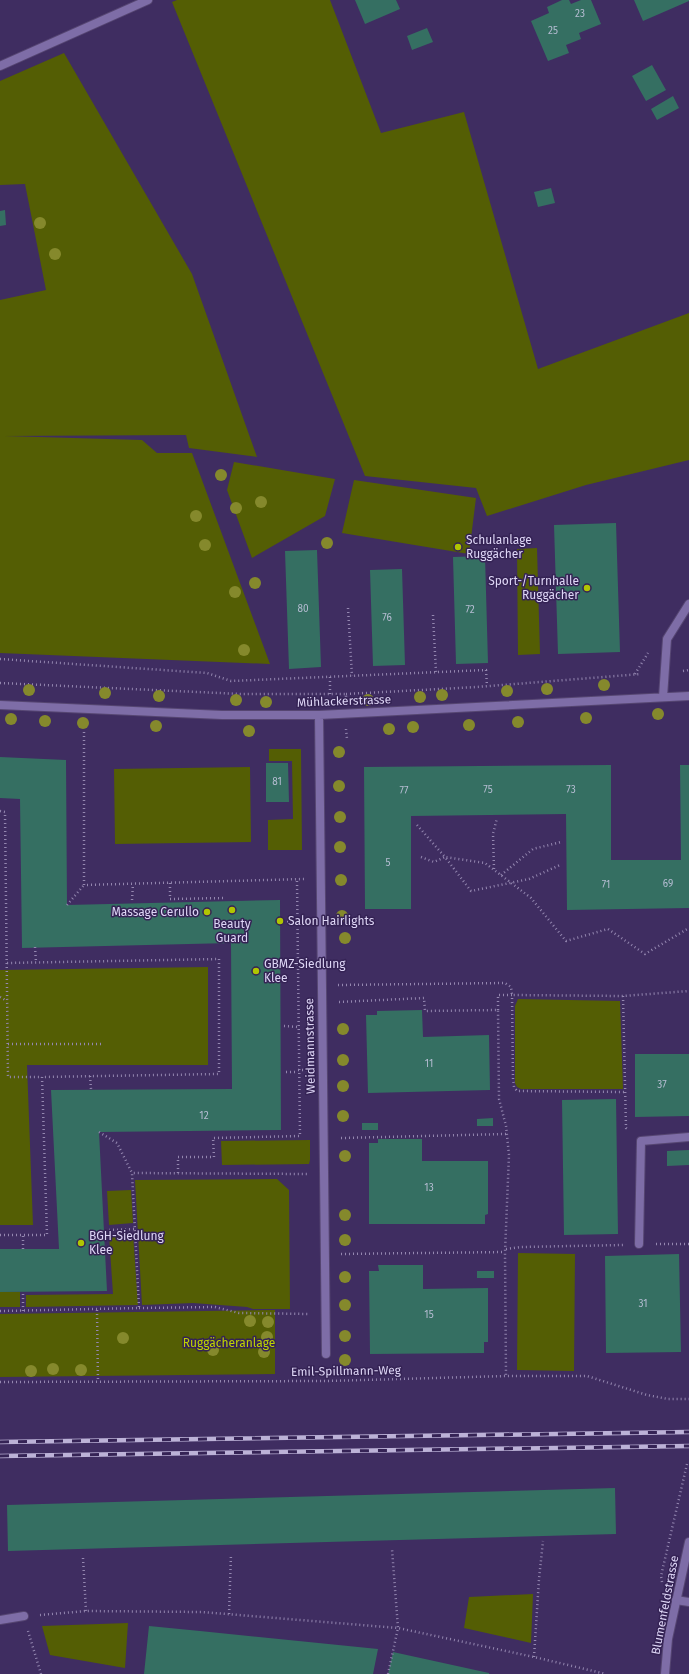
<svg xmlns="http://www.w3.org/2000/svg" width="689" height="1674" viewBox="0 0 689 1674" font-family="'Fira Sans',sans-serif">
<style>
.green{fill:#545e04}
.building{fill:#356f62}
.lines{fill:none;stroke-linecap:round;stroke-linejoin:round}
.service-casing{stroke:#564672;stroke-width:10}
.minor-casing{stroke:#564672;stroke-width:10}
.path{stroke:#9487b0;stroke-width:2.5;stroke-dasharray:1 3;stroke-linecap:butt}
.service{stroke:#7e6da7;stroke-width:8}
.minor{stroke:#7e6da7;stroke-width:8}
.rail-casing{stroke:#bcb2d7;stroke-width:4.5}
.rail{stroke:#352355;stroke-width:3;stroke-dasharray:9;stroke-linecap:butt}
.tree{fill:#85892c}
.poi-dot{fill:#b0c502;stroke:#352355;stroke-width:1.5}
.labels{text-anchor:middle;dominant-baseline:central;stroke-width:3;stroke-linejoin:round;paint-order:stroke}
.number-label{font-size:10px;fill:#b4bcd1}
.poi-label{font-size:12px;fill:#ded6f6;stroke:#352355;text-anchor:start}
.street-label{font-size:12px;fill:#ded6f6;stroke:#352355}
.park-label{font-size:12px;fill:#bed400;stroke:#352355}
</style>
<rect width="100%" height="100%" fill="#3f2d61"/>
<path class="green" d="M177,0H330L381,133L464,112L538,369L689,313V460L586,485L487,516L476,488L365,476L172,2Z
M64,53L192,274L257,457L189,448L186,435L5,436L142,440L157,453H192L270,664L0,653V300L46,290L25,184L0,185V81Z
M234,462L335,479L325,516L252,558L227,490Z
M354,480L476,498L469,554L342,533Z
M537,548L540,654L518,655L517,549Z
M269,749H301L302,850H268V820L293,819L292,761H269Z
M250,767L251,842L115,844L114,769Z
M208,967V1065H27L33,1225H0V970Z
M518,999L620,1001L623,1089H521L517,1087L515,1083V1006Z
M310,1140V1160L309,1164L222,1165L221,1141Z
M277,1179L289,1190L290,1309H253L247,1307L193,1303L142,1305L135,1180Z
M131,1190L133,1223L109,1225L107,1191Z
M133,1234L138,1305L26,1307V1295L113,1294L109,1235Z
M518,1253L575,1254L574,1371L517,1370Z
M0,1292H20V1307H0Z
M275,1310V1374L0,1377V1314Z
M533,1594L531,1643L464,1628L469,1597Z
M128,1623L125,1668L50,1655L42,1626Z"/>
<path class="building" d="M355,0H396L400,9L365,24Z
M562,0H569L571,4L581,0H591L601,24L579,33L581,39L566,45L569,53L548,61L531,21L549,13L547,7Z
M634,0H689V1L643,21Z
M427,28L433,42L412,50L407,36Z
M652,65L666,90L646,101L632,76Z
M673,96L679,108L657,120L651,109Z
M551,188L555,203L538,207L534,192Z
M5,210L6,225L0,226V211Z
M616,523L620,652L558,654L554,525Z
M317,550L321,667L289,669L285,551Z
M485,556L488,663L456,664L453,557Z
M402,569L405,665L373,666L370,570Z
M0,757L66,760L67,905L280,900L281,1130L99,1132L107,1291L0,1292V1249H59L51,1090L232,1089L231,943L22,948L20,799L0,798Z
M266,763H288L289,802H266Z
M611,765V860H681L680,765H689V908L567,910L566,814L411,816V909H365L364,767Z
M422,1010L423,1037L489,1035L490,1090L368,1093L366,1015H377V1011Z
M635,1054H689V1116L635,1117Z
M616,1099L618,1234L564,1235L562,1100Z
M493,1118V1126H477V1119Z
M362,1123H378V1130H362Z
M378,1139H422V1161H488V1214L485,1215V1224H369V1143H378Z
M689,1150V1165L667,1166V1151Z
M679,1254L681,1352L606,1353L605,1256Z
M378,1265H423V1289L488,1288V1342H484V1353L370,1354L369,1271H379Z
M477,1271H494V1278H477Z
M615,1488L616,1534L8,1551L7,1505Z
M149,1626L200,1631L378,1649L373,1674H144Z
M393,1652L489,1673V1674H388Z"/>
<g class="lines">
<g class="service-casing">
<path id="service" d="M639,1244L641,1141L689,1137
M676,1600L689,1602
M0,1620L24,1616"/>
</g>
<g class="minor-casing">
<path id="minor" d="M0,66L148,0
M663,697L667,639L689,604
M0,705L222,715H319L689,696
M319,715L326,1354
M665,1674L668,1639L689,1542"/>
</g>
<path class="path" d="M348,608L352,676
M433,615L436,672
M0,659L207,673L231,681L486,670L487,686
M683,671L689,670
M635,674L648,653
M330,677V694
M0,683L241,694H346V697
M346,694L477,687L641,674
M346,729L347,739
M84,732V885L304,879
M0,811L5,812L8,1077H42
M417,825L445,857L485,863L531,898L566,941L608,929L645,954L689,928
M421,857L434,862L445,857L471,891L529,879L560,865
M494,869L493,834L497,818
M501,875L533,849L561,842
M170,883V899L226,898
M132,900L133,884
M67,905L84,885
M283,922H304
M35,947L36,962
M338,985L505,983L511,987L512,995L623,996L689,991
M623,996L626,1128L629,1130
M0,997L7,1001
M339,1002L424,998L425,1011L498,1010L499,1099L506,1126L509,1155L505,1252L506,1376
M498,1010V995H512L513,1079L514,1087L517,1091L625,1092
M284,1026L298,1027
M8,1044H104
M298,1070H308
M286,1072H298
M90,1076L91,1089
M99,1132L117,1143L132,1173
M341,1138L506,1134
M178,1173V1157H214L213,1138L300,1136L297,880
M109,1230L135,1229
M0,1235H47L42,1077L219,1074V959L7,963
M656,1244H689
M23,1249V1235
M506,1249L521,1247L623,1245
M341,1254L505,1252
M139,1308L215,1307L239,1313L310,1314
M97,1310L98,1382
M0,1311L139,1308L132,1173L307,1174
M23,1311V1292
M326,1369L327,1381
M0,1382L327,1381L506,1376H587L647,1395L668,1399H689
M83,1558L86,1611
M662,1582L661,1576L687,1464
M229,1614L231,1554
M40,1615L86,1611L202,1612L398,1628L534,1657L606,1674
M28,1631L41,1674
M534,1657L539,1579L543,1541
M388,1674L398,1628L392,1549"/>
<use href="#service" class="service"/>
<use href="#minor" class="minor"/>
<g class="rail-casing">
<path id="rail" d="M0,1442L689,1432
M0,1456L689,1446"/>
</g>
<use href="#rail" class="rail"/>
</g>
<g class="tree">
<circle cx="40" cy="223" r="6"/>
<circle cx="55" cy="254" r="6"/>
<circle cx="221" cy="475" r="6"/>
<circle cx="261" cy="502" r="6"/>
<circle cx="236" cy="508" r="6"/>
<circle cx="196" cy="516" r="6"/>
<circle cx="327" cy="543" r="6"/>
<circle cx="205" cy="545" r="6"/>
<circle cx="255" cy="583" r="6"/>
<circle cx="235" cy="592" r="6"/>
<circle cx="244" cy="650" r="6"/>
<circle cx="604" cy="685" r="6"/>
<circle cx="547" cy="689" r="6"/>
<circle cx="29" cy="690" r="6"/>
<circle cx="507" cy="691" r="6"/>
<circle cx="105" cy="693" r="6"/>
<circle cx="442" cy="695" r="6"/>
<circle cx="159" cy="696" r="6"/>
<circle cx="420" cy="697" r="6"/>
<circle cx="236" cy="700" r="6"/>
<circle cx="368" cy="700" r="6"/>
<circle cx="266" cy="702" r="6"/>
<circle cx="658" cy="714" r="6"/>
<circle cx="586" cy="718" r="6"/>
<circle cx="11" cy="719" r="6"/>
<circle cx="45" cy="721" r="6"/>
<circle cx="518" cy="722" r="6"/>
<circle cx="83" cy="723" r="6"/>
<circle cx="469" cy="725" r="6"/>
<circle cx="156" cy="726" r="6"/>
<circle cx="413" cy="727" r="6"/>
<circle cx="389" cy="729" r="6"/>
<circle cx="249" cy="731" r="6"/>
<circle cx="339" cy="752" r="6"/>
<circle cx="339" cy="786" r="6"/>
<circle cx="340" cy="817" r="6"/>
<circle cx="340" cy="847" r="6"/>
<circle cx="341" cy="880" r="6"/>
<circle cx="342" cy="916" r="6"/>
<circle cx="345" cy="938" r="6"/>
<circle cx="343" cy="1029" r="6"/>
<circle cx="343" cy="1060" r="6"/>
<circle cx="343" cy="1086" r="6"/>
<circle cx="343" cy="1116" r="6"/>
<circle cx="345" cy="1156" r="6"/>
<circle cx="345" cy="1215" r="6"/>
<circle cx="345" cy="1240" r="6"/>
<circle cx="345" cy="1277" r="6"/>
<circle cx="345" cy="1305" r="6"/>
<circle cx="250" cy="1321" r="6"/>
<circle cx="268" cy="1322" r="6"/>
<circle cx="345" cy="1336" r="6"/>
<circle cx="267" cy="1337" r="6"/>
<circle cx="123" cy="1338" r="6"/>
<circle cx="213" cy="1350" r="6"/>
<circle cx="264" cy="1352" r="6"/>
<circle cx="345" cy="1360" r="6"/>
<circle cx="53" cy="1369" r="6"/>
<circle cx="81" cy="1370" r="6"/>
<circle cx="31" cy="1371" r="6"/>
</g>
<g class="poi-dot">
<circle cx="458" cy="547" r="4"/>
<circle cx="587" cy="588" r="4"/>
<circle cx="232" cy="910" r="4"/>
<circle cx="207" cy="912" r="4"/>
<circle cx="280" cy="921" r="4"/>
<circle cx="256" cy="971" r="4"/>
<circle cx="81" cy="1243" r="4"/>
</g>
<g class="labels">
<g class="number-label">
<text x="580" y="14">23</text>
<text x="553" y="31">25</text>
<text x="303" y="609">80</text>
<text x="470" y="610">72</text>
<text x="387" y="618">76</text>
<text x="277" y="782">81</text>
<text x="488" y="790">75</text>
<text x="571" y="790">73</text>
<text x="404" y="791">77</text>
<text x="388" y="863">5</text>
<text x="668" y="884">69</text>
<text x="606" y="885">71</text>
<text x="429" y="1064">11</text>
<text x="662" y="1085">37</text>
<text x="204" y="1116">12</text>
<text x="429" y="1188">13</text>
<text x="643" y="1304">31</text>
<text x="429" y="1315">15</text>
</g>
<g class="poi-label">
<text x="466" y="540">Schulanlage<tspan x="466" dy="14">Ruggächer</tspan></text>
<text x="579" y="581" text-anchor="end">Sport-/Turnhalle<tspan x="579" dy="14">Ruggächer</tspan></text>
<text x="199" y="912" text-anchor="end">Massage Cerullo</text>
<text x="288" y="921">Salon Hairlights</text>
<text x="232" y="924" text-anchor="middle">Beauty<tspan x="232" dy="14">Guard</tspan></text>
<text x="264" y="964">GBMZ-Siedlung<tspan x="264" dy="14">Klee</tspan></text>
<text x="89" y="1236">BGH-Siedlung<tspan x="89" dy="14">Klee</tspan></text>
</g>
<g class="street-label">
<text transform="translate(344 701) rotate(-2)">Mühlackerstrasse</text>
<text transform="translate(310 1046) rotate(-91)">Weidmannstrasse</text>
<text transform="translate(346 1371) rotate(-1)">Emil-Spillmann-Weg</text>
<text transform="translate(665 1605) rotate(-79)">Blumenfeldstrasse</text>
</g>
<g class="park-label">
<text x="229" y="1343">Ruggächeranlage</text>
</g>
</g>
</svg>
